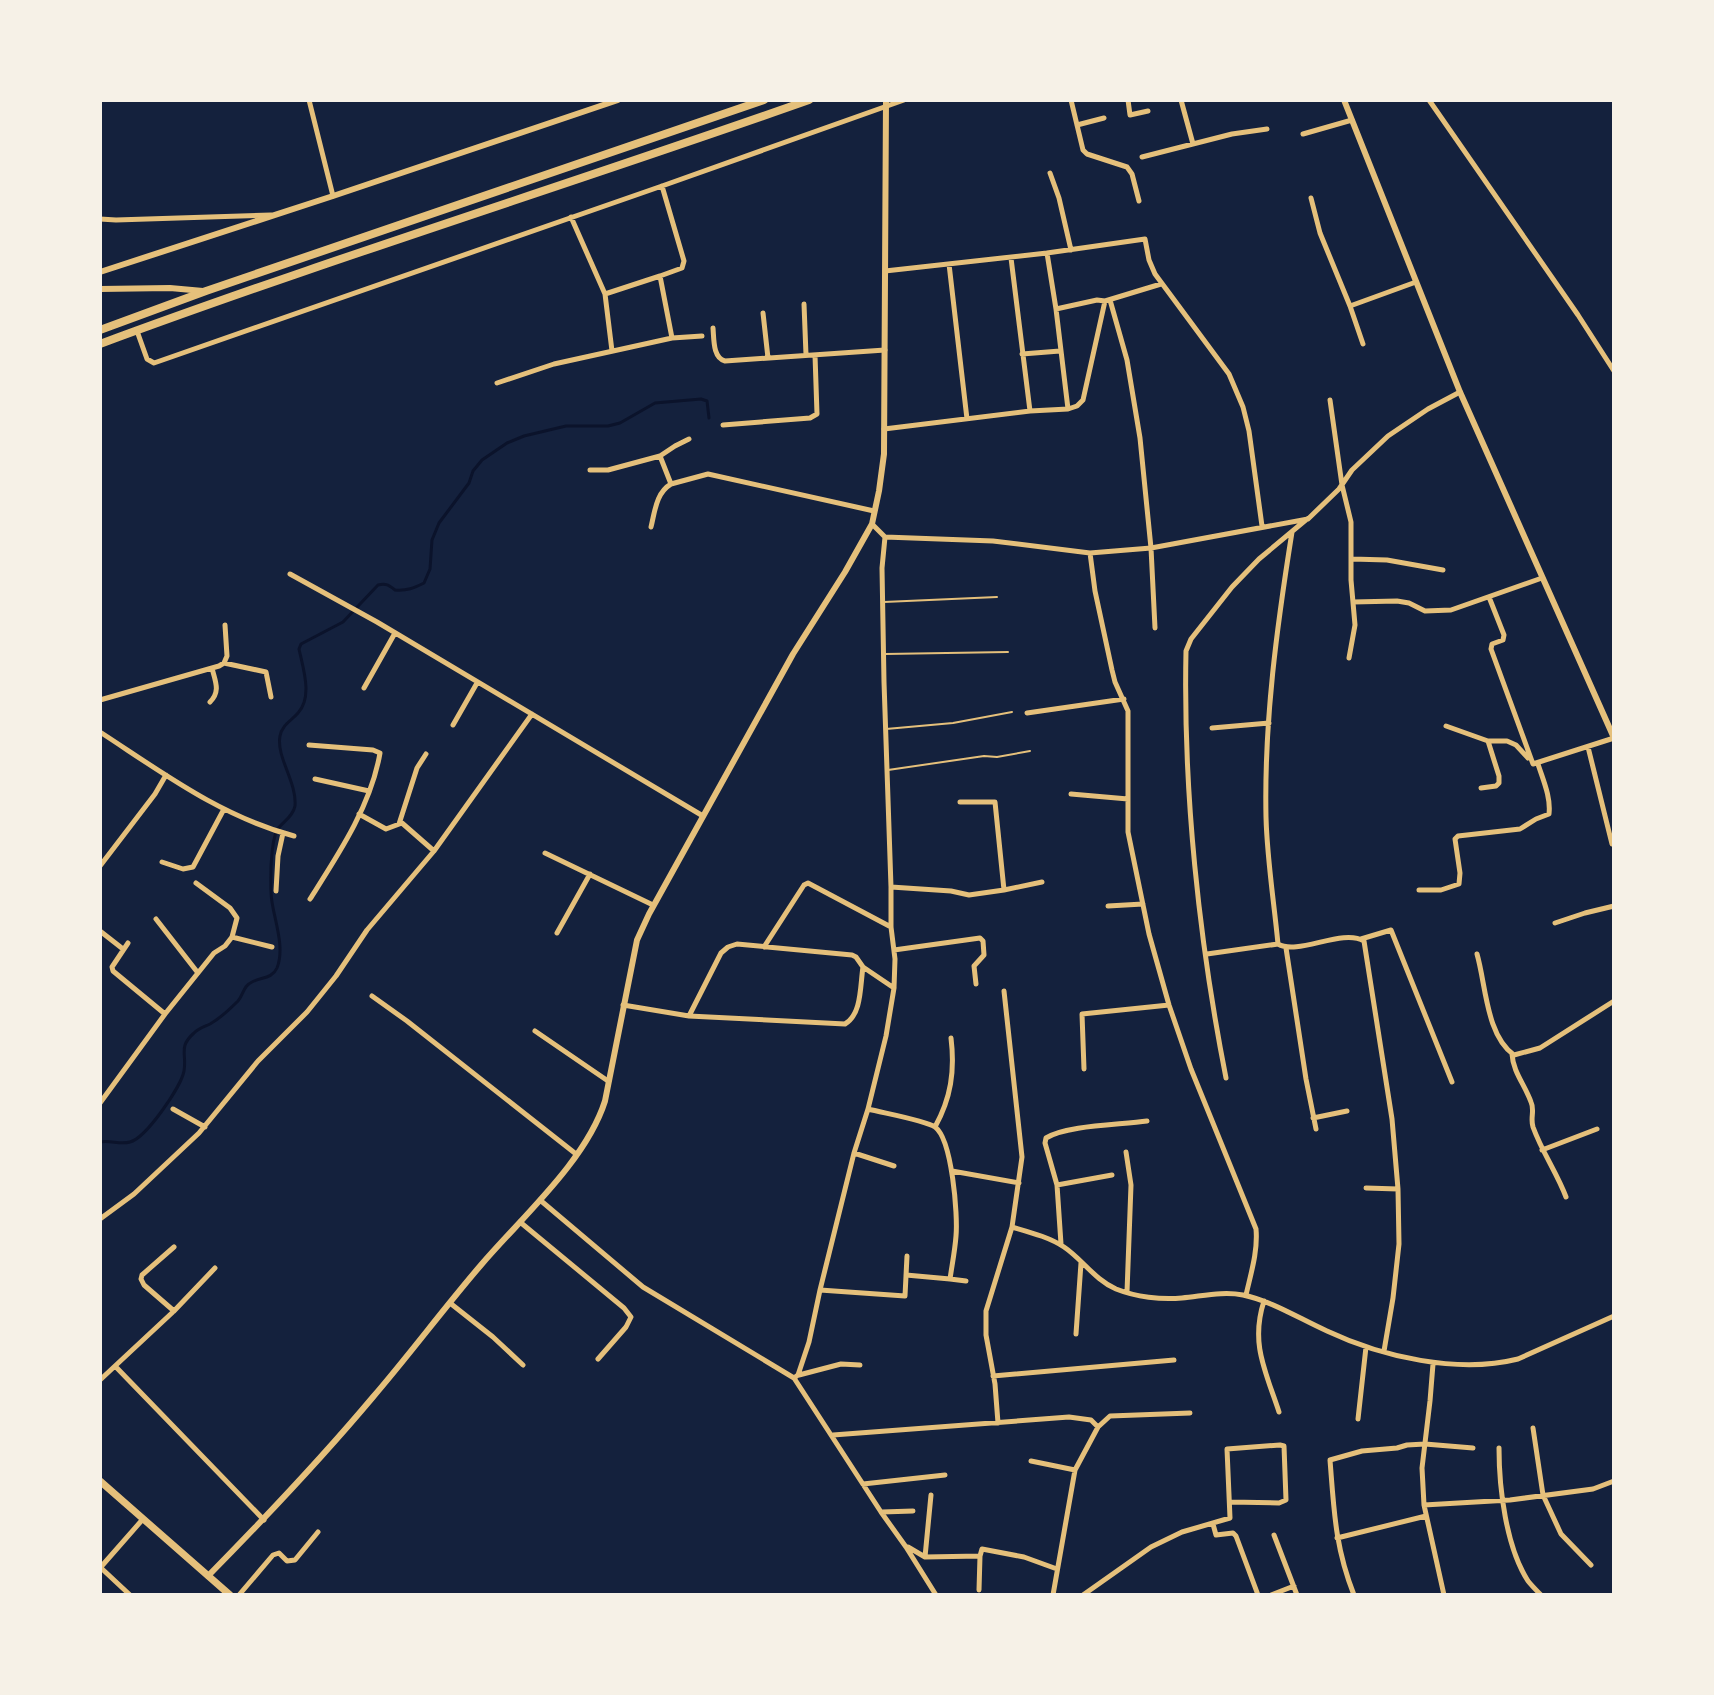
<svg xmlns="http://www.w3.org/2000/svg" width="1714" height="1695" viewBox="0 0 1714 1695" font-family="'PT Serif',serif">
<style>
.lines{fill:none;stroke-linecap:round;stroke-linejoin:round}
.stream{stroke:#0b132b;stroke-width:3}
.service{stroke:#e5c07b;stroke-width:2}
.minor{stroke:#e5c07b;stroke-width:5}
.tertiary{stroke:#e5c07b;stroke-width:6}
.secondary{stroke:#e5c07b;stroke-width:7}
.trunk{stroke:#e5c07b;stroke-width:8}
</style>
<rect width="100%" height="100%" fill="#14213d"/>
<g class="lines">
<path class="stream" d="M100,1142C111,1140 120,1145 130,1142C146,1138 181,1087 184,1071C187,1054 178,1047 194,1033C199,1028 204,1027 210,1024C219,1019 231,1008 238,1001C244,994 243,986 252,982C261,977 272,979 277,968C285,948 275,922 272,902C270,890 271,878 271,866C272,855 272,840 277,830C282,822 293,817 295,806C297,782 276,757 280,736C282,725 291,721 298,713C313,697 303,668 299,649L301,644L343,622L378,585C386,583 389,585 395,590C407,591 414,588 424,583L430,569L432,540L439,523L469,483L473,471L482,460L507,443L524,436L566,426H608L620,423L655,403L701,399L707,401L709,418"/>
<path class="service" d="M884,602L997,597
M885,654L1008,652
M886,729L953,723L1012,712
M888,770L984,756L997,757L1030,751"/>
<path class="minor" d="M309,100L333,196
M1071,100L1083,150L1087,154L1127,167L1132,174L1139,201
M1128,100L1130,115L1148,111
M1181,100L1193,144
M1429,100L1578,315L1614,371
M1077,125L1104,118
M1303,134L1352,120
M1142,157L1232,134L1267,129
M1050,173L1059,198L1071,250
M662,186L684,261L682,268L660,276L672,338
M1311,198L1320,233L1350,306L1416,282
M571,217L605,294L612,351
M100,219L116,220L271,215
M1047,253L1056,309L1068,409
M1011,258L1030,411
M949,264L967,419
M885,271L1047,253L1145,239L1149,260L1155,274L1229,374L1243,407L1249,431L1262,526
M605,294L660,276
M1110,300L1127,360L1140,438L1151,548L1155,628
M804,304L806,355
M1350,306L1363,344
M1056,309L1097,300L1105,301
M763,313L768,358
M713,328C714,340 713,358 725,361L885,350
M137,331L147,359L154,363L662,186L904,100
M1022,354L1060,351
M497,383L554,364L672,338L702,336
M1330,400L1342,485L1351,522V580L1355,625L1349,658
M723,425L810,418L817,414L815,355
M884,429L1030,411L1068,409L1077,406L1083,400L1105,301L1161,284
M660,456L675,446L689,439
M590,470H608L660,456L671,484L708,474L874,511
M872,524L885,537
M651,527C655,511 656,493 671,484
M885,537L993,541L1090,553L1151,548L1308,519L1339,489L1352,470L1388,436L1428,409L1460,392
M1090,553L1095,591L1112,670L1115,682L1128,711V832L1149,934L1169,1005L1191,1069L1256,1229C1258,1251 1251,1273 1246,1295
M1352,559L1387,560L1443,570
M290,574L377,622L703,816
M1489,597L1504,635L1503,640L1492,644L1491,649L1533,764L1614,738
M1353,602L1397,601L1409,603L1425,611L1451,610L1542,578
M224,663L266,672L271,697
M364,688L395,633
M100,700L219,666L224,663L227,656L225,625
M210,702C221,691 215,681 212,668
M1027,713L1124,699
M453,725L477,683
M1446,726L1488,741H1507L1516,745L1528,758
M1212,728L1269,723
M100,732C163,773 220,816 294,836
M309,745L373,750L380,753C371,806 338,855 310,899
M1588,747L1612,844
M315,779L369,791
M1481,788L1496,786L1499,783V776L1488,741
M1071,794L1128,799
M359,814L386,829L402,823L434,851
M399,824L417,768L426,754
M545,853L653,905
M162,862L183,869L193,867L224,809
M100,866L155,794L166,775
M891,887L951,891L969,895L1004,890L995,802H960
M1004,890L1042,882
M1419,890H1441L1459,884L1460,873L1455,839L1458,836L1520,829L1536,819L1549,814C1551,797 1543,780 1538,764
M276,891L278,856L283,833
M1108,906L1143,904
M156,919L198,973
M1555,923L1585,913L1614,906
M100,931L123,949
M557,933L590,874
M232,937L272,947
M1361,939L1391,930L1452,1082
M128,943L112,967L113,971L165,1014
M1278,944C1274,902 1267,859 1266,817C1264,721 1277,626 1292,532
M764,947L804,885L808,883L891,927
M1286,948L1306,1079L1316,1129
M894,950L980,938L983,941L984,955L974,966L976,984
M1207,954L1278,944C1298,956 1342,928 1364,941L1392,1119L1398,1189L1399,1244L1393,1298L1384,1351
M1477,954C1486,985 1486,1035 1514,1055L1540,1048L1614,1001
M372,996L407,1021L576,1154
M623,1005L689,1016L845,1024C862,1014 860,986 863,967
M689,1016L721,953L728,947L737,944L852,955L856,957L863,967L894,988
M535,1031L608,1081
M1512,1054C1513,1072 1525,1085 1531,1102C1535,1110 1530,1118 1533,1127C1542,1152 1557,1173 1566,1197
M1084,1069L1082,1014L1169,1005
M1226,1078C1199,941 1183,791 1186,651L1191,639L1232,587L1259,559L1307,519
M100,1103L165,1014L214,953L225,946L232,937L237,918L230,908L196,883
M173,1109L205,1127
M868,1109C883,1113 924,1120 935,1127C952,1139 958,1215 956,1236C955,1250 952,1265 950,1279L966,1281
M1313,1118L1347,1111
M935,1127C951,1098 955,1071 951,1038
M1542,1150L1597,1129
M1126,1152L1131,1185L1127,1292
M854,1153L894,1166
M952,1171L1019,1183
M1057,1185L1112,1175
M1366,1188L1398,1189
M540,1200L643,1287L794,1378L881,1512L906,1547L936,1595
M100,1219L134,1194L199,1133L258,1061L307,1012L336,976L367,930L434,851L532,714
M520,1222L624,1308L631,1317L626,1327L598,1359
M1012,1227C1029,1232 1049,1237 1064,1247C1082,1259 1095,1280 1116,1289C1136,1297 1161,1300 1182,1298C1203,1296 1223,1291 1243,1295C1272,1301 1300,1319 1327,1331C1382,1357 1458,1374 1518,1359L1614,1316
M1061,1244L1057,1185L1045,1143L1046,1138C1067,1125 1120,1125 1147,1121
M174,1247L142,1275L141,1279L144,1285L174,1311
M906,1275L950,1279
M820,1290L905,1296L907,1256
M1264,1301C1250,1344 1266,1372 1279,1412
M450,1303L493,1337L523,1365
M1076,1334L1081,1263
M1433,1364L1430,1401L1422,1468L1424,1505L1444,1595
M115,1366L264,1520
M799,1375L841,1364L860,1365
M993,1376L1174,1360
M794,1378L798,1375L809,1342L820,1290L854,1153L868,1109L886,1036L894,988L895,959L891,927V887L884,682L882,568L885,537
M100,1380L174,1311L215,1268
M1358,1419L1366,1347
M998,1423L995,1384L986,1335V1311L1012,1227L1022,1157L1004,991
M1533,1428L1543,1495L1561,1534L1591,1565
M833,1435L1069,1417L1091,1420L1098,1427
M1499,1448C1499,1488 1506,1547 1528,1581C1532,1586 1537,1591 1541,1595
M1031,1461L1075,1470
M863,1484L945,1475
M1424,1505L1510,1500L1593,1489L1614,1481
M882,1512L913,1511
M1213,1524L1216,1535L1233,1533L1236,1536L1258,1595
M1274,1535L1297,1595
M1337,1538L1426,1516
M908,1547L925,1557L980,1556L982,1549L1024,1557L1057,1569
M925,1557L931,1495
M100,1567L130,1595
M100,1568L143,1519
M979,1590L980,1556
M239,1595L273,1555L279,1553L287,1561L295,1560L318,1532
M1053,1595L1075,1470L1098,1427L1110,1416L1190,1413
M1083,1595L1151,1547L1182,1532L1230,1518L1227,1449L1280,1445L1284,1446L1286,1500L1279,1503L1230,1502
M1271,1595L1294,1586
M1354,1595C1335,1547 1334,1510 1330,1460L1362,1451L1397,1448L1407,1445L1425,1444L1473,1448"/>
<path class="tertiary" d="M1344,100L1460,392L1614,738
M100,272L333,196L618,100
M100,289L170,288L203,291
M208,1576C265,1518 321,1459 373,1397C410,1354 444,1308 481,1265C522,1217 586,1161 605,1101L637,940L649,914L793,654L845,572L872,524L879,491L884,454L886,100"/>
<path class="secondary" d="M100,1481L230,1595"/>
<path class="trunk" d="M100,330L206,291L764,100
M100,344C335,257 574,183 809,100"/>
</g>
<rect width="1714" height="1695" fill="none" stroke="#f6f1e7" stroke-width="204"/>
</svg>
